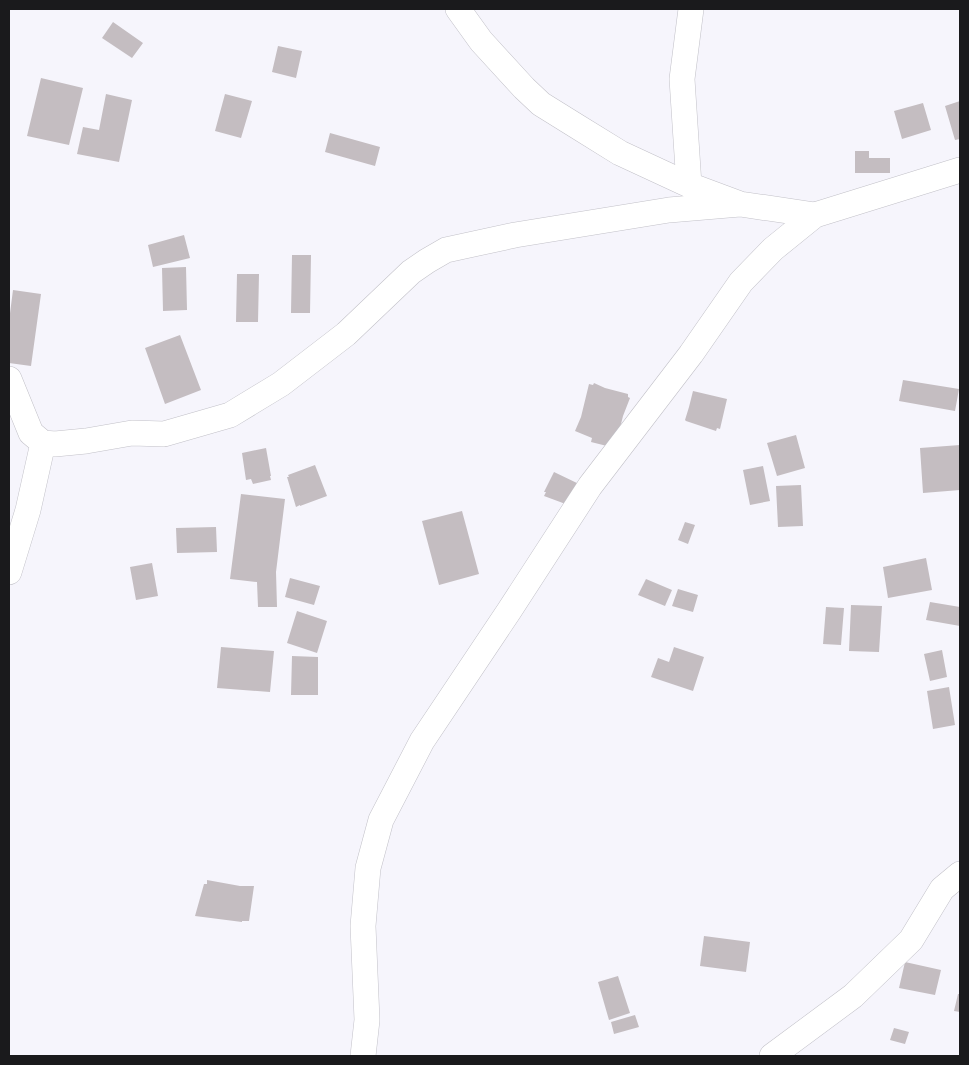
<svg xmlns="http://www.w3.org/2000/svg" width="969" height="1065" viewBox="0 0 969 1065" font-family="'Public Sans',sans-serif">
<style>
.building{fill:#c4bdc1}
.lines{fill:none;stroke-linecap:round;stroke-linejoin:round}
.street-casing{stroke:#c2c1c8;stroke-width:26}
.street{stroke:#fff;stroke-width:25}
</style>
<rect width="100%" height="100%" fill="#f6f5fc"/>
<path class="building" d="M113,22L143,43L132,58L102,38Z
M278,46L302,51L296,78L272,72Z
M41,78L83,88L69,145L27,136Z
M106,94L132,100L119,162L77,154L83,127L99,130Z
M225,94L252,101L241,138L215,131Z
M960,101V139L955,140L945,106Z
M923,103L931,130L902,139L894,111Z
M330,133L380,147L375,166L325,152Z
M855,151H869V158H890V173H855Z
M184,235L190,258L153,267L148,245Z
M292,255H311L310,313H291Z
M186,267L187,310L163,311L162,268Z
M237,274H259L258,322H236Z
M13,290L41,294L31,366L9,363V321Z
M180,335L201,390L165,404L145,348Z
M903,380L959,389L955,411L899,401Z
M594,383L605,388L628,394V397L630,398L623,416L615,448L591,442L592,438L575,431L581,417L589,384L593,385Z
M693,391L727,399L720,429L717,428L716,431L686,421L685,420L689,407Z
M796,435L805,468L777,476L767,443Z
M960,445V490L923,493L920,448Z
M266,448L271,476H270L271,480L253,484L251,479L246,480L242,453Z
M315,465L327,496L300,506V505L296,507L287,477H289L288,475Z
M763,466L770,501L750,505L743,470Z
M554,472L579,484L571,506L544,496L546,492H544Z
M801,485L803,526L778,527L776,486Z
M241,494L285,499L276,572L277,607H258L257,582L230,579Z
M462,511L479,574L439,585L422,521Z
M685,522L695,525L688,544L678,540Z
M216,527L217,552L177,553L176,528Z
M926,558L932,590L888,598L883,567Z
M152,563L158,596L136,600L130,567Z
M290,578L320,586L314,605L285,597Z
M646,579L672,590L665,606L638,595Z
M678,589L698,595L693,612L672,606Z
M930,602L960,607V626L926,620Z
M851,605L882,606L879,652L849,651Z
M826,607L844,608L841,645L823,644Z
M297,611L327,621L317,653L287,643Z
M221,647L274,651L270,692L217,688Z
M674,647L704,657L693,691L651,677L658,658L669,662Z
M942,650L947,677L930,681L924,654Z
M292,656L318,657V695H291Z
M949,687L955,725L933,729L927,691Z
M207,880L240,886H254L249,921H242V922L195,916L204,884H207Z
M704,936L750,942L746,972L700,966Z
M905,962L941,970L935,995L899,988Z
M618,976L630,1013L609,1020L598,982Z
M958,994H960V1012L954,1011Z
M635,1015L639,1027L614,1034L611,1022Z
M894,1028L909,1032L905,1044L890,1040Z"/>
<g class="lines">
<g class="street-casing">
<path id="street" d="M458,9L481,41L524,88L541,104L578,127L620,153L689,185L740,204L815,215
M689,185L682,79L691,9
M9,379L31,433L43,443L55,444L86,441L132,433L164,434L230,415L281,384L346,334L411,272L427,261L446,250L515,235L669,210L740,204
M9,572L28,510L43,443
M363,1056L367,1020L363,926L368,868L381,820L422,741L509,611L590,486L691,354L741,282L773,249L815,215L960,170
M772,1056L853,996L911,940L942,889L960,874"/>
</g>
<use href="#street" class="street"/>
</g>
<rect width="969" height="1065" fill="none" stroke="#1a1a1c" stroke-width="20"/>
</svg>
